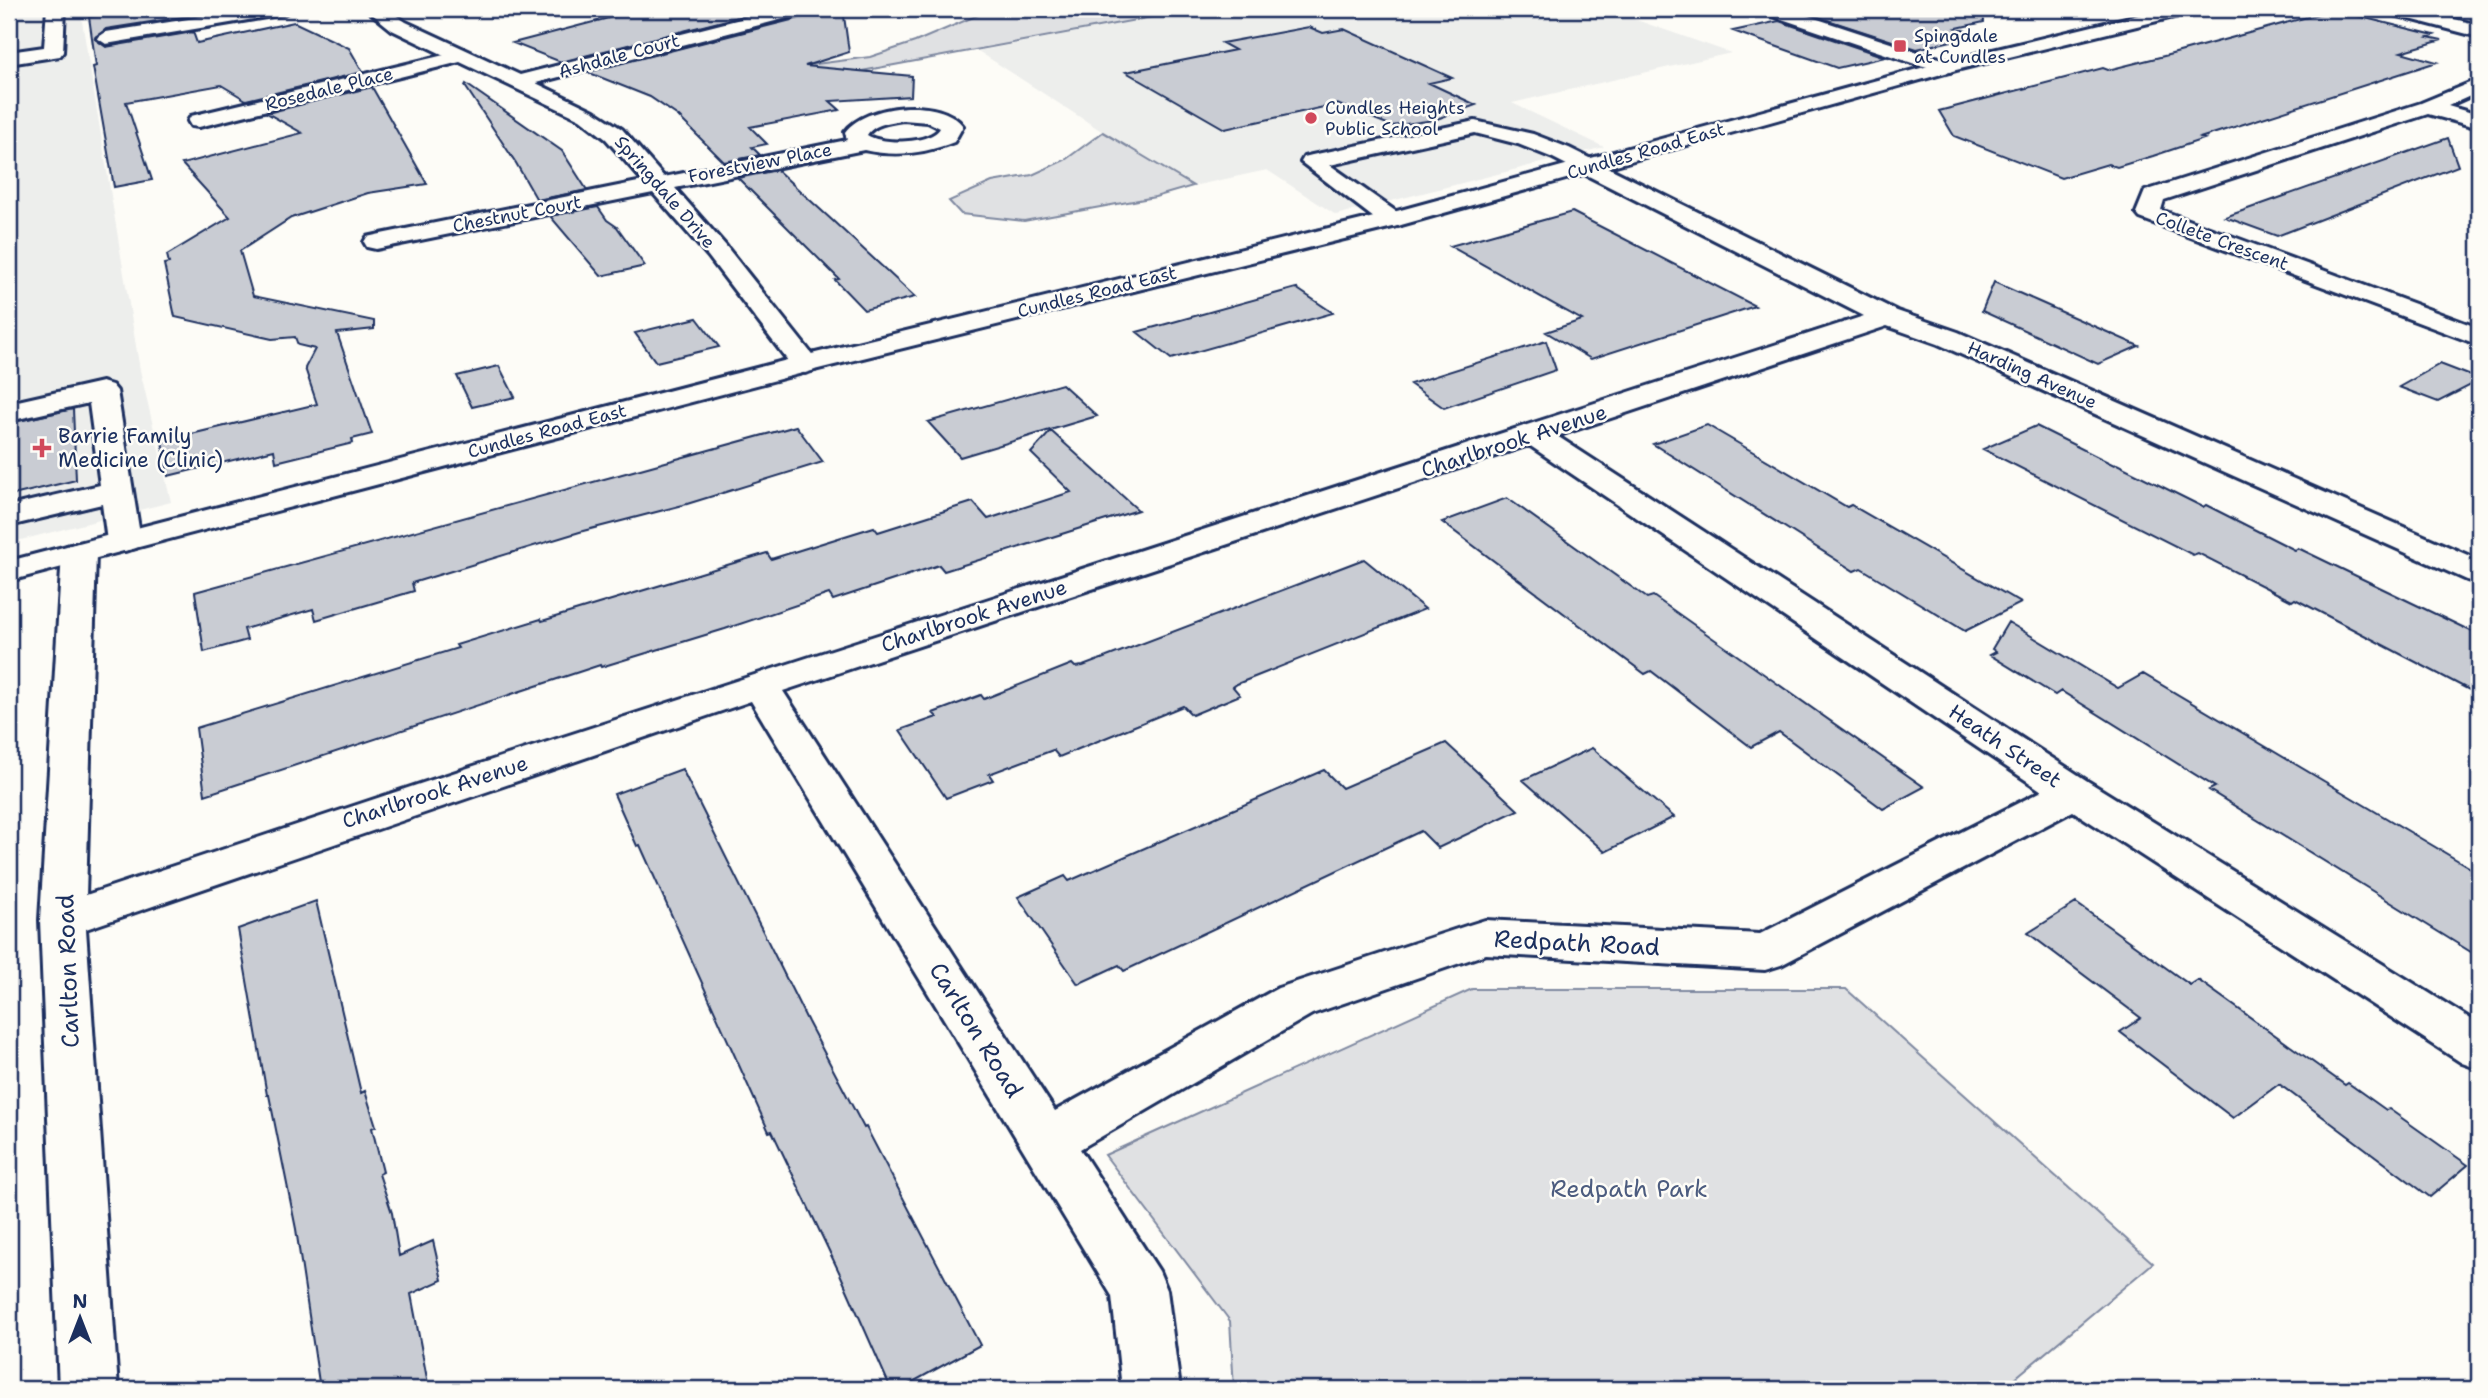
<svg xmlns="http://www.w3.org/2000/svg" width="2488" height="1398" viewBox="0 0 2488 1398" font-family="'Shantell Sans',sans-serif">
<style>
.built{fill:#edeeec}
.green{fill:#e0e1e3;stroke:#7e88a0;stroke-width:2}
.building{fill:#c9ccd3;stroke:#1b2f5e;stroke-width:2}
.lines{fill:none;stroke-linecap:round;stroke-linejoin:round}
.minor-casing{stroke:#1b2f5e;stroke-width:6}
.major-casing{stroke:#1b2f5e;stroke-width:6}
.minor{fill:#fdfcf7;fill-rule:evenodd}
.major{fill:#fdfcf7;fill-rule:evenodd}
.poi-dot{fill:#d1495b;stroke:#fdfcf7;stroke-width:2.5}
.labels{text-anchor:middle;dominant-baseline:central;stroke-width:5;stroke-linejoin:round;paint-order:stroke}
.far-poi-label{font-size:18px;fill:#1b2f5e;stroke:#fdfcf7;text-anchor:start}
.far-street-label{font-size:18px;fill:#1b2f5e;stroke:#fdfcf7}
.poi-label{font-size:21px;fill:#1b2f5e;stroke:#fdfcf7;text-anchor:start}
.street-label{font-size:21px;fill:#1b2f5e;stroke:#fdfcf7}
.near-street-label{font-size:24px;fill:#1b2f5e;stroke:#fdfcf7}
.near-park-label{font-size:24px;fill:#4c5c7f;stroke:#fdfcf7}
</style>
<rect width="100%" height="100%" fill="#fdfcf7"/>
<filter id="ink" filterUnits="userSpaceOnUse"><feTurbulence type="fractalNoise" baseFrequency=".0143" numOctaves="2"/><feDisplacementMap in="SourceGraphic" scale="14" xChannelSelector="R" yChannelSelector="G"/><feConvolveMatrix kernelMatrix="1 2 1 2 8 2 1 2 1" color-interpolation-filters="sRGB"/></filter>
<g filter="url(#ink)">
<path class="built" d="M9,9H80L140,370L171,502L9,543Z
M1195,9H1605L1731,53L1512,103L1604,147L1336,215L1267,170L1193,186L1103,132L978,51Z"/>
<path class="green" d="M982,9H1195L781,86L793,67L870,57L915,42L983,13Z
M1103,132L1193,186L1155,197L1024,221L961,214L949,201L992,182L1032,175L1065,160Z
M1472,989H1846L2153,1263L2002,1389H1234L1230,1321L1105,1155Z"/>
<path class="building" d="M160,9H186L189,16L106,29L95,39L106,47L193,32L197,43L294,22L349,48L363,72L246,100L221,85L126,102L152,180L114,187L93,67L96,66L89,17Z
M643,9H770L561,62L513,43Z
M812,9H843L849,52L805,66L912,76L911,96L830,101L840,110L750,127L767,144L752,147L760,155L724,162L678,116L650,97L587,72L807,16Z
M1830,9H1983L1984,22L1957,28L1977,35L1917,49L1809,14Z
M2333,10L2434,35L2428,37L2442,40L2401,52L2437,62L2200,138L2204,139L2153,156L2117,167L2108,164L2061,178L1954,136L1939,111L2103,68L2108,70L2172,54Z
M1779,21L1885,57L1837,68L1733,31Z
M1309,27L1323,33L1344,29L1452,78L1429,83L1476,105L1434,120L1392,126L1337,104L1225,129L1126,72L1235,50L1222,43Z
M466,84L562,151L587,190L537,200L516,163L465,86Z
M372,87L427,184L368,193L291,218L240,251L253,296L374,321V329L337,333L372,434L352,439L353,443L276,462L274,450L168,476L162,441L317,404L305,368L315,349L298,345L295,337L272,339L175,317L164,264L169,263L167,255L230,217L182,164L302,133L267,113Z
M2448,138L2458,166L2277,236L2225,217Z
M777,170L833,221L915,297L864,310L835,280L839,279L738,178Z
M598,207L607,220L617,227L645,266L601,276L550,216Z
M1572,212L1755,306L1591,359L1546,332L1582,320L1450,246Z
M1994,282L2037,301L2139,346L2098,364L1982,311Z
M1296,288L1333,313L1171,359L1137,332Z
M697,318L719,347L656,362L635,333Z
M1546,341L1556,370L1444,408L1410,384Z
M2440,364L2479,379V381L2438,402L2399,387Z
M499,366L515,397L472,407L457,376Z
M1062,384L1097,416L960,457L928,422Z
M73,409L76,480L9,496V423Z
M1707,425L1847,507L1851,505L2021,603L1965,631L1861,568L1854,571L1653,444Z
M796,426L823,462L687,504L583,531L412,583L414,591L316,620L313,609L244,629L247,640L204,652L195,592Z
M2036,426L2114,465L2117,464L2203,507L2206,505L2295,550L2298,548L2479,635V695L2295,599L2292,601L2198,553L2193,555L1983,449Z
M1051,431L1138,510L944,571L939,565L833,600L829,594L725,629L601,667L600,665L205,795L196,728L458,648L456,645L541,619L542,621L767,553L771,559L874,527L878,532L973,502L988,519L1071,492L1031,453Z
M1507,498L1647,598L1653,596L1924,787L1883,809L1779,732L1751,747L1651,671L1645,674L1442,522Z
M1364,559L1425,609L1237,684L1233,687L1240,695L1192,715L1183,706L1059,757L1053,750L989,774L993,780L946,798L900,730L937,717L933,713L981,695L984,699L1072,664L1075,667L1083,666Z
M2008,622L2118,688L2143,674L2479,873V957L2209,790L2215,787L2061,691L2055,695L1990,655L1996,652L1992,649Z
M1446,743L1518,810L1438,848L1421,831L1124,971L1119,965L1078,984L1018,897L1065,876L1069,881L1324,770L1342,788Z
M1592,748L1674,817L1605,852L1523,780Z
M682,769L808,1022L864,1128L866,1127L980,1345L900,1389H891L841,1276L772,1131L769,1132L640,845L637,846L614,794Z
M316,901L361,1093L365,1091L376,1126L372,1128L383,1172L379,1174L392,1213L399,1256L433,1241L442,1280L411,1294L429,1389H320L296,1229L269,1095H267L238,929Z
M2076,903L2190,985L2198,980L2345,1085L2348,1083L2386,1110L2389,1109L2468,1165L2430,1197L2279,1084L2233,1118L2120,1032L2141,1018L2028,933Z"/>
<g class="lines">
<g class="minor-casing">
<path id="minor" d="M47,9H65L63,52L60,56L9,64V52L44,47Z
M252,9H293L284,14L106,44L97,38L106,32Z
M366,9H386L406,22L520,75L780,9H809L806,13L536,83L594,111L622,129L664,177L847,140L845,132C865,104 942,96 963,126L954,142C924,154 895,157 864,150L675,188L726,246L815,358L819,364L815,370L805,373L795,370L708,256L653,193L376,249L367,247L364,242L367,237L376,235L643,181L606,139L580,119L460,62L199,127L191,126L188,121L191,116L444,55L392,30ZM903,120L928,122L940,128C931,144 882,145 867,135C874,124 890,122 903,120Z
M1761,9H1787L1927,55L1957,62L1960,66L1950,72L1915,64L1764,13Z
M2384,9H2413L2479,25V37L2387,13Z
M2479,79V92L2448,106L2479,115V128L2428,114L2164,200L2161,210L2479,328V345L2140,218L2136,213L2145,191L2421,103Z
M1475,121L1533,134L1569,148L1897,311L1958,332L2479,560V583L2467,580L1938,344L1887,326L1557,436L2089,782L2479,1024V1069L2462,1063L2073,811L1781,965L1765,970L1486,954L1312,1014L1080,1149L1159,1271L1167,1290L1180,1389H1122L1112,1296L751,701L86,929L118,1389H59L40,920L62,553L67,546L79,543L91,546L96,553L86,895L504,756L1864,316L1553,158L1518,144L1475,133L1330,165L1401,215L1404,220L1401,225L1392,227L1383,225L1301,162L1304,157L1312,155ZM1529,445L2042,791L1760,934L1485,920L1469,925L1278,988L1055,1111L783,691Z
M102,382L112,385L117,391L141,541L136,548L124,551L112,548L107,541L102,504L9,526V506L100,485L89,403L9,421V403Z"/>
</g>
<g class="major-casing">
<path id="major" d="M2163,9H2193L2190,13L1956,70L1401,225L814,370L9,581V561L795,358L1386,214L1943,62Z"/>
</g>
<use href="#minor" class="minor"/>
<use href="#major" class="major"/>
</g>
</g>
<g class="poi-dot">
<rect x="1893" y="39" width="14" height="14" rx="3.5"/>
<circle cx="1311" cy="118" r="7"/>
<path d="M38.5 437.5h7v7h7v7h-7v7h-7v-7h-7v-7h7z"/>
</g>
<g class="labels">
<g class="far-poi-label">
<text x="1914" y="36">Spingdale<tspan x="1914" dy="21">at Cundles</tspan></text>
<text x="1325" y="108">Cundles Heights<tspan x="1325" dy="21">Public School</tspan></text>
</g>
<g class="far-street-label">
<text transform="translate(619 56) rotate(-15)">Ashdale Court</text>
<text transform="translate(329 89) rotate(-14)">Rosedale Place</text>
<text transform="translate(1646 151) rotate(-16)">Cundles Road East</text>
<text transform="translate(760 163) rotate(-11)">Forestview Place</text>
<text transform="translate(665 192) rotate(49)">Springdale Drive</text>
<text transform="translate(517 214) rotate(-11)">Chestnut Court</text>
<text transform="translate(2222 241) rotate(20)">Collete Crescent</text>
<text transform="translate(1097 292) rotate(-14)">Cundles Road East</text>
<text transform="translate(2032 375) rotate(24)">Harding Avenue</text>
<text transform="translate(547 431) rotate(-15)">Cundles Road East</text>
</g>
<g class="poi-label">
<text x="58" y="436">Barrie Family<tspan x="58" dy="24">Medicine (Clinic)</tspan></text>
</g>
<g class="street-label">
<text transform="translate(1514 441) rotate(-18)">Charlbrook Avenue</text>
<text transform="translate(974 616) rotate(-18)">Charlbrook Avenue</text>
<text transform="translate(2005 746) rotate(34)">Heath Street</text>
<text transform="translate(435 792) rotate(-18)">Charlbrook Avenue</text>
</g>
<g class="near-street-label">
<text transform="translate(1577 943) rotate(3)">Redpath Road</text>
<text transform="translate(68 971) rotate(-92)">Carlton Road</text>
<text transform="translate(976 1030) rotate(58)">Carlton Road</text>
</g>
<g class="near-park-label">
<text x="1629" y="1189">Redpath Park</text>
</g>
</g>
<rect width="2488" height="1398" fill="none" stroke="#fdfcf7" stroke-width="35"/>
<rect x="18" y="18" width="2453" height="1363" fill="none" stroke="#1b2f5e" stroke-width="2.5" filter="url(#ink)"/>
<g transform="translate(80 1318)" stroke="#fdfcf7" stroke-width="5" paint-order="stroke">
<path d="M0-5L12 26L0 18L-12 26Z" fill="#1b2f5e"/>
<text y="-10" font-size="19" font-weight="bold" text-anchor="middle" fill="#1b2f5e">N</text>
</g>
</svg>
